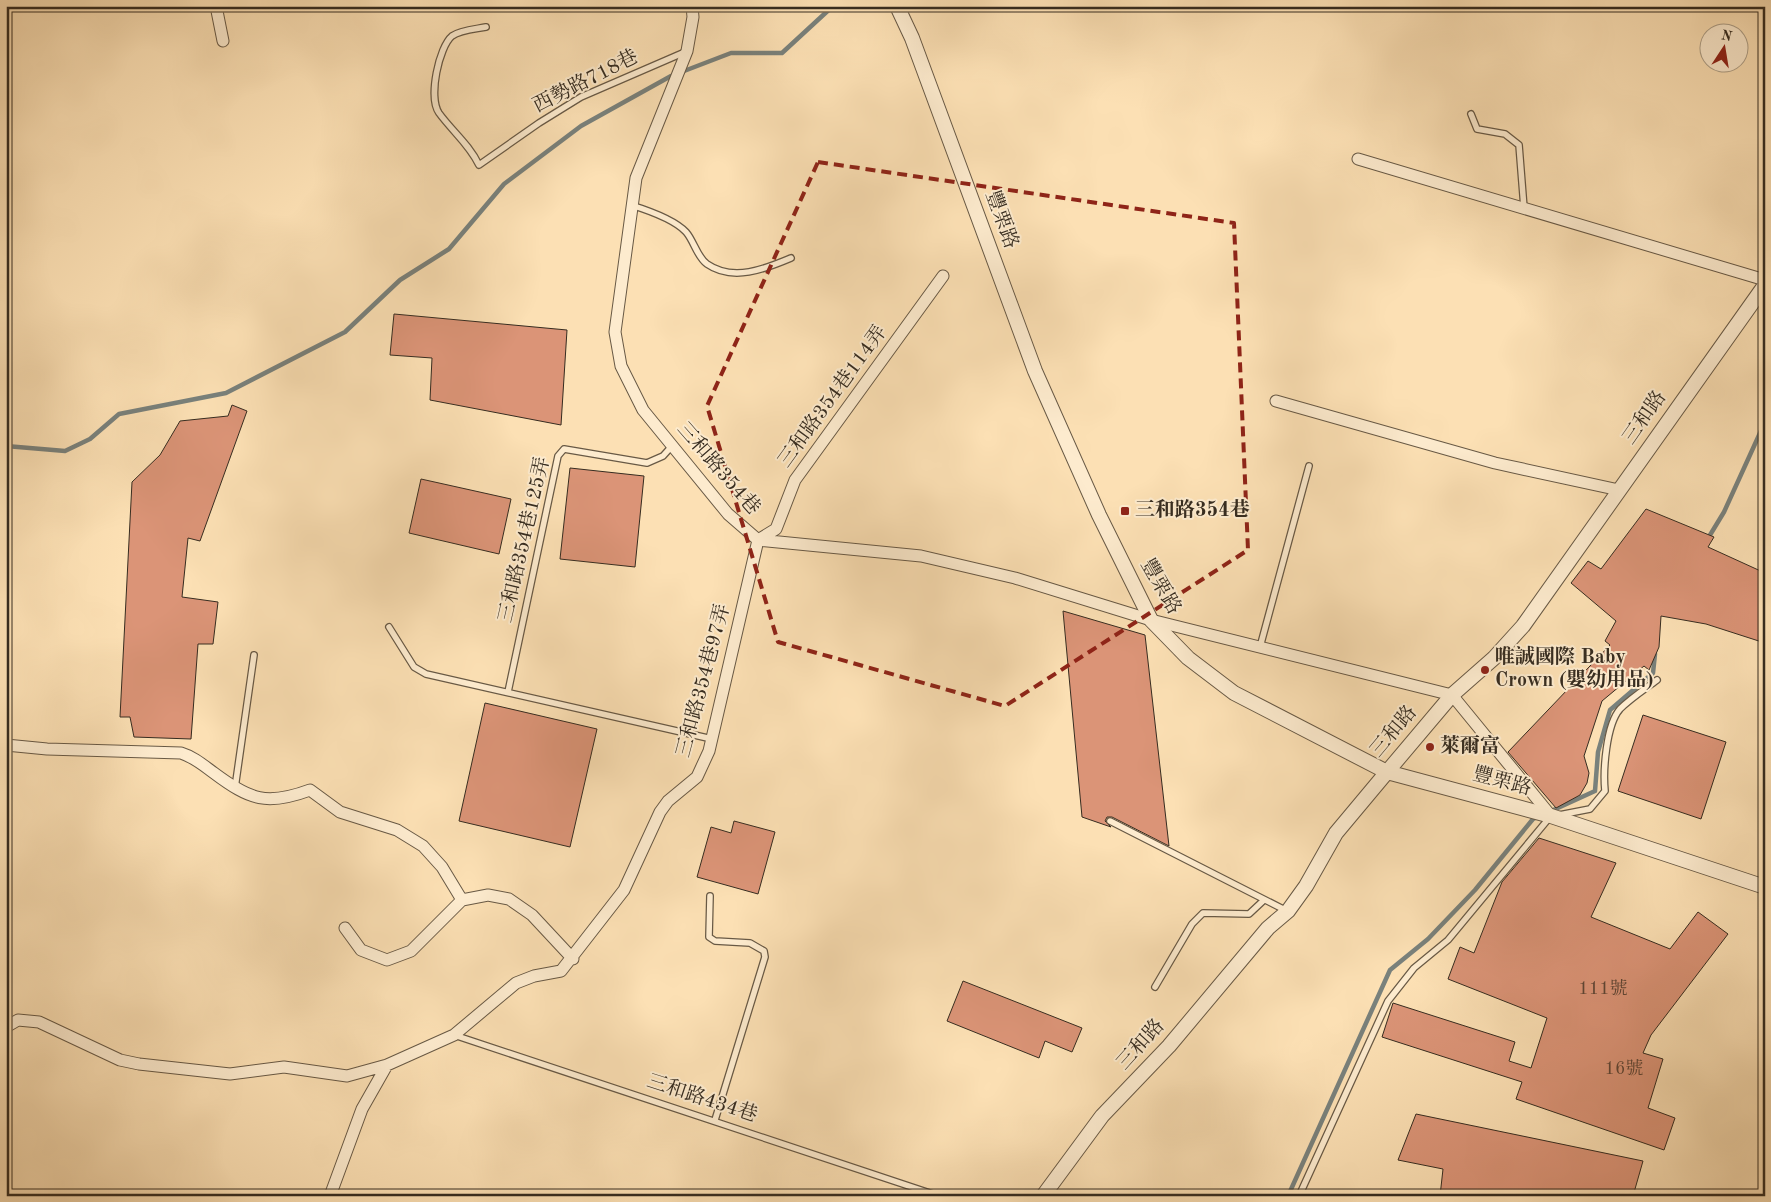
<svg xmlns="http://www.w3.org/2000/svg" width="1771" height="1202" viewBox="0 0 1771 1202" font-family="'Old Standard TT','Noto Serif TC',serif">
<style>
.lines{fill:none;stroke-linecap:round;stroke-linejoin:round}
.stream{stroke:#79817c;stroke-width:4.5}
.building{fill:#db9477;stroke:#362c20}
.service-casing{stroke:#685945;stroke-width:8}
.minor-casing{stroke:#685945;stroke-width:13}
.tertiary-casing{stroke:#685945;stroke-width:16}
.service{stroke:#fdebce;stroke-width:5.5}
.minor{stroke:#fdebce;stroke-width:11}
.tertiary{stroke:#fdebce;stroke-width:14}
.marked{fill:none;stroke:#8f2418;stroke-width:4;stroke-dasharray:10 6;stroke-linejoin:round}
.poi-dot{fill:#8f2418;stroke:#fdebce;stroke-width:2}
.labels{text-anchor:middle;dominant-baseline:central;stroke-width:4;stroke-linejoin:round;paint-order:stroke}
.number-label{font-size:18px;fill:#5f4636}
.street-label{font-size:20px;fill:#362c20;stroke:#fdebce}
.poi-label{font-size:20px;font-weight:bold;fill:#362c20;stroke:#fdebce;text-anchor:start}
</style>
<rect width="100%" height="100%" fill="#fce0b4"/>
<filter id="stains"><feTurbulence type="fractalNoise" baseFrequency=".004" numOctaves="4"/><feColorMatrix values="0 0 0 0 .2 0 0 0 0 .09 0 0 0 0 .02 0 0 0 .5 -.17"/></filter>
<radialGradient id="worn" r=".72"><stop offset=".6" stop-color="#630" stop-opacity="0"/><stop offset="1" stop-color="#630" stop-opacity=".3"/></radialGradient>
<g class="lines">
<path class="stream" d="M6,446L65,451L90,439L119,414L226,393L345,332L400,280L449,249L504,184L581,126L671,76L731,53H782L833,6
M1707,540L1724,512L1765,422
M1549,812L1595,791L1598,752L1610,710L1653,673L1655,654
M1288,1196L1390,970L1428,939L1475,890L1533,819L1539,816"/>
</g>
<path class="building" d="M394,314L567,330L561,425L430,400L432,358L390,355Z
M232,405L247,411L200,541L188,538L182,597L218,602L213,644H198L191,739L134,737L130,717H120L132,482L160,455L180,421L228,416Z
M570,468L644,476L635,567L560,559Z
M421,479L511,499L499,554L409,533Z
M1646,509L1714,537L1708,547L1765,573V643L1706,624L1661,616L1659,647L1649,670L1644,666L1602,701L1584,756L1589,773L1587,783L1580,795L1556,808L1508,752L1610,645L1605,641L1616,621L1571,583L1588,561L1601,569Z
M1063,611L1145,635L1169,846L1112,817H1107L1105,821L1111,827L1082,817Z
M485,703L597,729L570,847L459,821Z
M1643,715L1726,742L1701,819L1618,791Z
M734,821L775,832L758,894L697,877L711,827L731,833Z
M1539,838L1616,863L1591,917L1670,949L1698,912L1728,934L1651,1035L1643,1053L1663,1059L1648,1108L1675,1118L1664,1150L1516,1099L1522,1082L1382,1037L1393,1003L1515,1042L1509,1061L1531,1068L1547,1018L1448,979L1460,947L1474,953L1502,882Z
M963,981L1082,1028L1072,1052L1045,1041L1039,1058L947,1021Z
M1416,1114L1643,1161L1633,1196H1440L1443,1169L1398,1160Z"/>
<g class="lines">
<g class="service-casing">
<path id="service" d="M1759,6L1765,8
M486,27C476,29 460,30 452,36C439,47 428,97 439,113C452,131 469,144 479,165L539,123L581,97L685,52
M1471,114L1477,129L1505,134L1519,145L1524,208
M631,205C647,210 674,219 686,232C694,241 697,257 707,264C733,282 765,269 791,258
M389,627L414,667L426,674L712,739
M1260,647L1309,466
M508,692L558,456L564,449L647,463L663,456L672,446
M235,788L254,655
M1559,815L1590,809L1605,791C1603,771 1606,725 1620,709C1631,698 1645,689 1657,680
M1110,821L1287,911
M710,896L709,937L715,941L750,943L764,951L765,957L715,1120
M1155,987L1192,924L1203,913L1249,914L1264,900
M454,1035L939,1196
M1299,1196L1388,1001L1414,968L1448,940L1550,817"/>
</g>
<g class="minor-casing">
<path id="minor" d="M216,6L223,41
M692,6L693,17L687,51L636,178L615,332L621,366L643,410L728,514L758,540L921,556L1015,578L1151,620L1452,695L1551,816
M1358,159L1765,280
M1276,401L1495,463L1619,490
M758,540L776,529L795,480L943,276
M6,745L47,749L181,753C194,757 203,765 214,773C250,800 267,806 310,790L340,812L397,830L423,846L442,867L462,900
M345,928L361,950L387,960L411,951L462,900L488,895L509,899L532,915L573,959
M6,1027L18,1020L39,1022L120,1060L139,1064L230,1074L284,1067L347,1076L387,1065L454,1035L516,983L534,976L561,971L624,890L660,812L668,801L697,777L709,751L758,540
M330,1196L362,1109L387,1065"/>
</g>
<g class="tertiary-casing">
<path id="tertiary" d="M897,6L912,38L1035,371L1099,515L1151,620L1188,658L1234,693L1387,772L1551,816L1765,887
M1043,1196L1102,1116L1169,1046L1268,928L1288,911L1306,886L1336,833L1387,772L1452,695L1494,658L1523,626L1765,285"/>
</g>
<use href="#service" class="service"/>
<use href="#minor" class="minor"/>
<use href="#tertiary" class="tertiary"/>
</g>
<path class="marked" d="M818,162L1234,223L1248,550L1005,706L778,642L707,406Z"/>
<g class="poi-dot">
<rect x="1120" y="506" width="10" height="10" rx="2.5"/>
<circle cx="1485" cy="670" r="5"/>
<circle cx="1430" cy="747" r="5"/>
</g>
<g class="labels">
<g class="number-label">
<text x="1603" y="989">111號</text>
<text x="1624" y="1069">16號</text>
</g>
<g class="street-label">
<text transform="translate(586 82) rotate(-27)">西勢路718巷</text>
<text transform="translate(1001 220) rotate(70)">豐栗路</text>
<text transform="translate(833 397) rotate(-54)">三和路354巷114弄</text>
<text transform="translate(1645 418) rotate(-55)">三和路</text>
<text transform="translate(718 469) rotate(49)">三和路354巷</text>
<text transform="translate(525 540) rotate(-77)">三和路354巷125弄</text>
<text transform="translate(1160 587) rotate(60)">豐栗路</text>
<text transform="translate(704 681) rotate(-75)">三和路354巷97弄</text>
<text transform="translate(1394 732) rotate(-50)">三和路</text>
<text transform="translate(1502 782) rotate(15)">豐栗路</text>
<text transform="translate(1141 1045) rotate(-48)">三和路</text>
<text transform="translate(702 1099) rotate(18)">三和路434巷</text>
</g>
<g class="poi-label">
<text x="1135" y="511">三和路354巷</text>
<text x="1495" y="658">唯誠國際 Baby<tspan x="1495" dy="23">Crown (嬰幼用品)</tspan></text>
<text x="1440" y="747">萊爾富</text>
</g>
</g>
<rect width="1771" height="1202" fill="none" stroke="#fce0b4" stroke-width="25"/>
<rect x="8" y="8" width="1756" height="1187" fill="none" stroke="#362c20" stroke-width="2.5"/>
<rect x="12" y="12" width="1746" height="1177" fill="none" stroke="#362c20"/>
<g transform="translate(1724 48) rotate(12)"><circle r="24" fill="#fdebce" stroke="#ad9f88"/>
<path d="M0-4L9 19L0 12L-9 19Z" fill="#8f2418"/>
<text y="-8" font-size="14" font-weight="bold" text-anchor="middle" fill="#362c20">N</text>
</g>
<rect width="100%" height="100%" filter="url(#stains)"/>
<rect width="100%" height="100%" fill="url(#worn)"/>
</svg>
